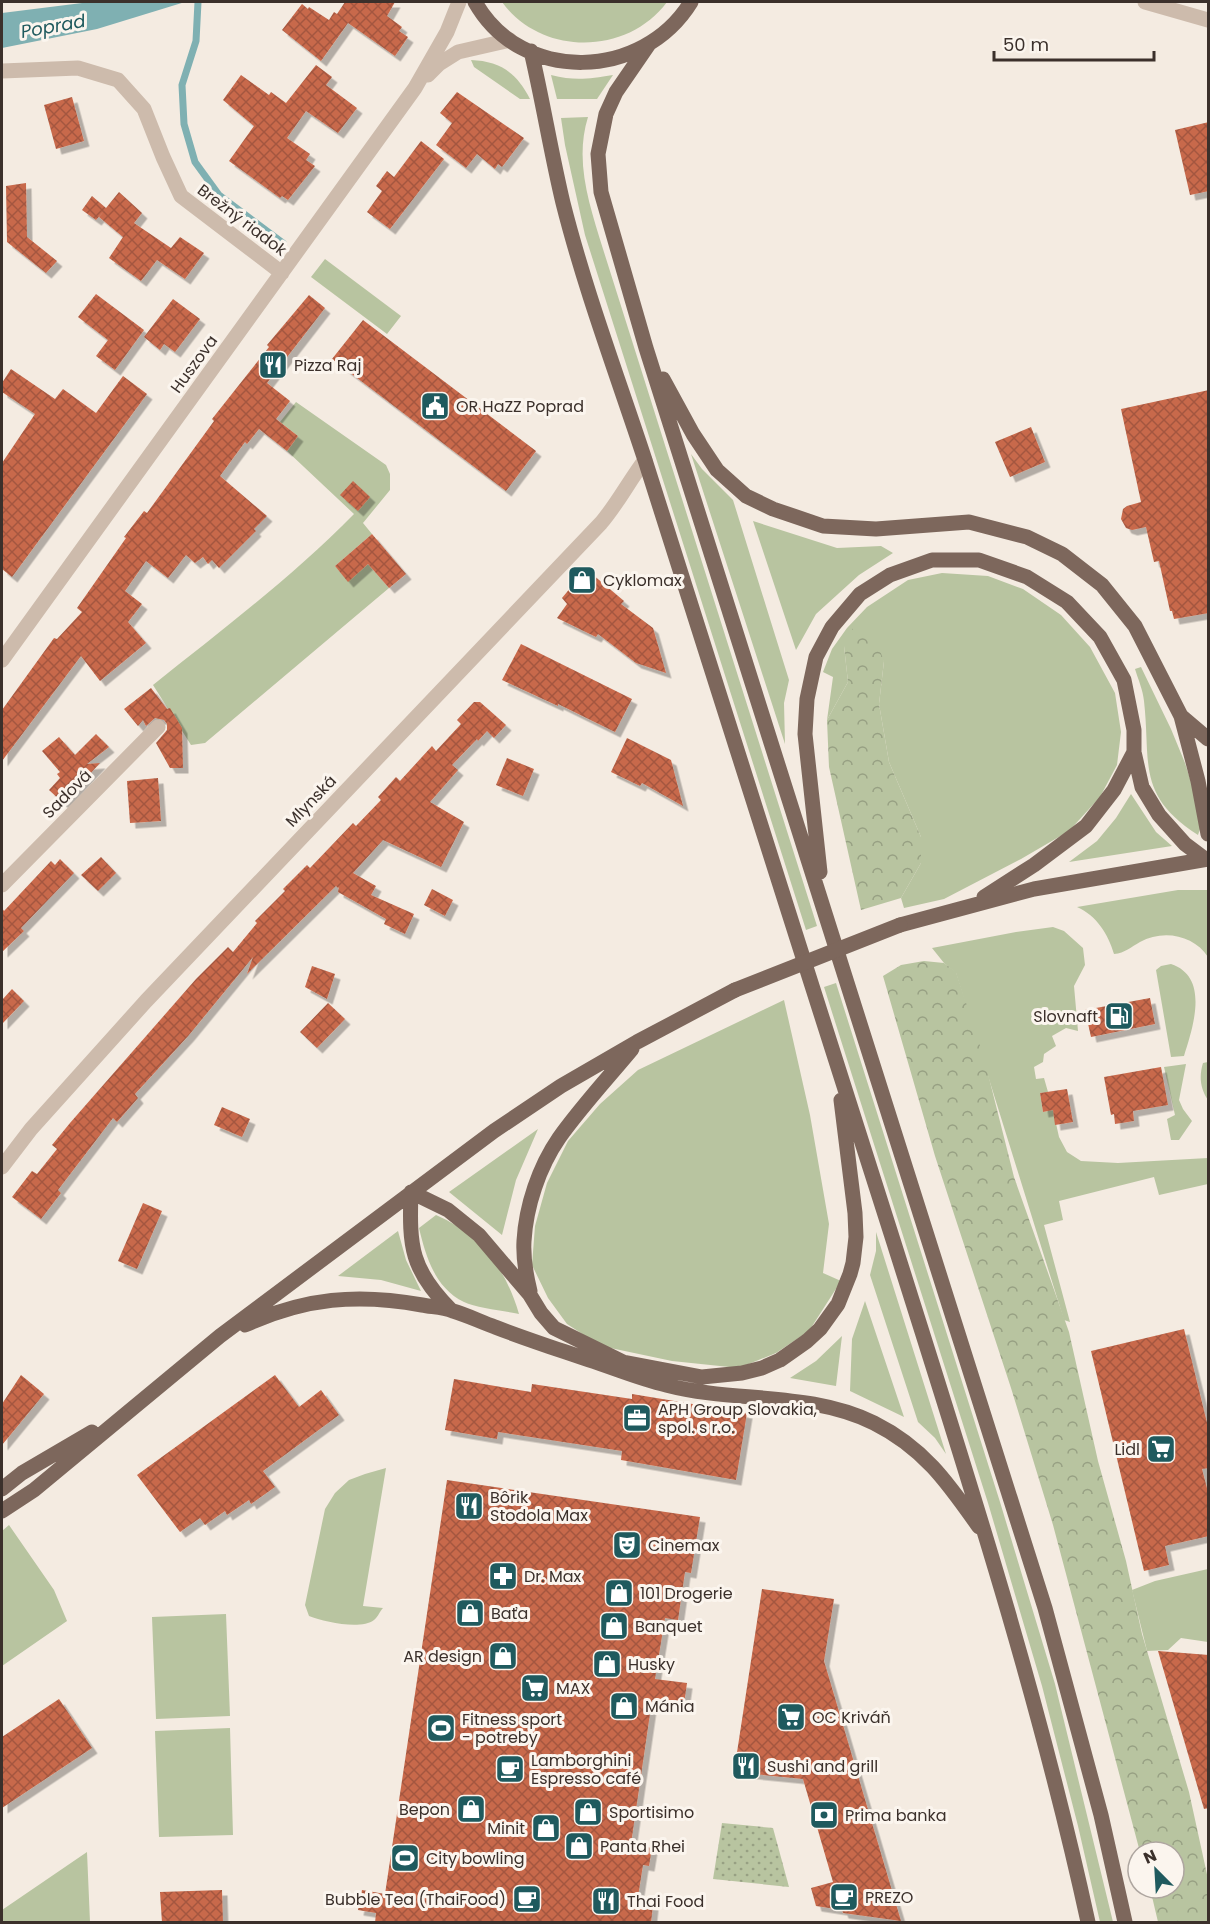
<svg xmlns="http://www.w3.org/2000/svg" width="1210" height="1924" viewBox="0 0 1210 1924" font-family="Poppins,sans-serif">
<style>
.green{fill:#b8c4a0}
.forest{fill:url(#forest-crowns)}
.park{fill:url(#park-dots)}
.water{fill:#7fb0b2}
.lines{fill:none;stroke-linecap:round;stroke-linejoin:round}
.stream{stroke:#7fb0b2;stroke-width:7}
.building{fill:url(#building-cross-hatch);filter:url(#shadow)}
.minor{stroke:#cdbbac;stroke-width:15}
.primary{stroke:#7d675c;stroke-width:15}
.primary-bridge{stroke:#7d675c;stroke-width:15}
.labels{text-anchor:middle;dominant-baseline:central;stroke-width:6;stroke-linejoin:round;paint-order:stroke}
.street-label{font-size:16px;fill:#3b302b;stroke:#fbf5ee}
.poi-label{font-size:16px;fill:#3b302b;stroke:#fbf5ee;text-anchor:start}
.water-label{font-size:18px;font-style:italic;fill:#1f5a5e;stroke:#fbf5ee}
</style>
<defs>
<pattern id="forest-crowns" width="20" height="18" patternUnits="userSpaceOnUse" patternTransform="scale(1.5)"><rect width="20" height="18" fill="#b8c4a0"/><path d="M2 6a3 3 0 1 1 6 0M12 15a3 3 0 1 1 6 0" fill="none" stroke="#97a083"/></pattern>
<pattern id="park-dots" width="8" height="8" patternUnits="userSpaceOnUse" patternTransform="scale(1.5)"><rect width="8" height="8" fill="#b8c4a0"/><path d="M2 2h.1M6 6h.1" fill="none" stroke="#97a083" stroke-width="1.8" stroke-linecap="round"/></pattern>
<pattern id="building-cross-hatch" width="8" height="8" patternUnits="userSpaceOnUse" patternTransform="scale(1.5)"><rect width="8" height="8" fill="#c8694b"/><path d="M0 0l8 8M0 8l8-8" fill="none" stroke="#a4573f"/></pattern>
<filter id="shadow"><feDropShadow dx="5.5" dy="5.5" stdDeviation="0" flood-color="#0004"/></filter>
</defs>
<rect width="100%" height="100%" fill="#f4ebe1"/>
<path class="green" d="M502,2H667C627,56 541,56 502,2Z
M471,60C500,61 517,73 530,99H520L474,67Z
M551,75C575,81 588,79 613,75L597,99H557Z
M588,117C574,162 590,206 603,249L817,926L806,930L585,235L565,145L561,118Z
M325,259L401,316L387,334L311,277Z
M296,402L386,465L390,474V490L363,523L372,534L335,566L348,581L368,564L389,588L205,743L191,745L153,685C222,630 292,577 354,514L287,451L298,436L280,422Z
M691,454L702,469L733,500L789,680L784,703L785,744Z
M753,521L837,548L881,546L893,553L859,575L816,614L796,650Z
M942,573L988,576L1023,589L1061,615L1090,647L1115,693L1121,732L1117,765L1100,797L1069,831L1021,859L944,899L904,908L901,898L921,863V837L889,762L879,704L884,661L844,646L848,682L827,720L833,677L823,672L832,649L847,628L867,607L908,580Z
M1141,667L1171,729L1185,763L1198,804L1201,826L1198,835C1136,795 1151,763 1144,701C1143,690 1138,679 1135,669Z
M1131,794L1156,832L1172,846L1069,862L1097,841L1116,818Z
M1178,890H1208V957C1194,935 1163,929 1140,942C1131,947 1125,953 1114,954C1108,934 1097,916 1077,907Z
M1053,927L1064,931L1083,948L1085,965L1074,986L1078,1031L1066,1028L1052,1036L1056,1046L1044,1054L1043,1062L1034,1067L1036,1079L1044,1078L1048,1092L1040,1093L1043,1112L1053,1110L1059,1137L1067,1152L1081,1161L1118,1163L1208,1158V1184L1159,1195L1154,1177L1059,1201L1063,1220L1044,1225L1070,1322L1064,1320L956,973L944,963L932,948L1016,932Z
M1171,964C1210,977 1193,1027 1184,1056L1171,1057L1156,970L1161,966Z
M836,983L1000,1502L1055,1684L1113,1922H1100L1078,1826L1042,1686L988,1503L824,987Z
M784,1000L810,1115L829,1224L823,1273L841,1281L809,1331L776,1353L739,1368L672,1361L601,1346L567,1324L548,1298L532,1265L535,1226L547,1183L568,1141L600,1104L638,1070Z
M1208,1062V1100C1200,1088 1199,1076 1203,1063Z
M1186,1064L1179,1100L1183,1109L1192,1121L1179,1140H1171L1167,1119L1175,1115L1164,1067Z
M538,1129L516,1180L502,1235L449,1192Z
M436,1215C480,1234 506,1269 519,1314C505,1311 476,1308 464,1302C435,1288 426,1257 419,1228Z
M398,1231L406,1260L421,1291L381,1280L338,1276Z
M876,1232L946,1454L935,1438L918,1422L870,1275L876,1251Z
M865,1301L904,1417L850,1391L852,1339Z
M842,1336L836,1386L790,1378L816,1361Z
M386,1468L363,1606L383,1608C380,1611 378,1617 374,1620C361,1630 324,1622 309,1616L305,1605L325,1509L335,1493L349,1480L365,1474Z
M9,1525L54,1590L67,1621L2,1666V1531Z
M1208,1569V1642L1181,1638L1168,1650L1147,1651L1132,1590L1155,1581Z
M226,1614L230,1716L156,1719L152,1617Z
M230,1728L233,1835L159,1837L155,1731Z
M87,1852L90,1922H2V1910Z"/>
<path class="forest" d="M856,622L870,626L884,661L879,704L889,762L921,837V863L901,898L861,910L829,767L827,720L848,682L844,646Z
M924,961L944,963L956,972L984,1058L1014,1177L1069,1332L1098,1461L1126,1561L1142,1634L1189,1792L1208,1879V1922H1158L1150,1888H1174V1852H1140L1053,1525L1011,1388L935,1156L883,976L901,965Z"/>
<path class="park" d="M722,1823L773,1828L789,1887L713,1879Z"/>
<path class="water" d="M90,2H185L97,29L2,48V13Z"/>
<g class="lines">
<path class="stream" d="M198,2L196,41L182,85L184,124L195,162L219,195L283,243"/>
</g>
<path class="building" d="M345,2H395L387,16L402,27L399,31L408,37L395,56L348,23L321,61L282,30L302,4L308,9L309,7L329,20L334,12L337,14Z
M316,65L332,77L326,85L357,108L338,133L306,111L287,138L310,154L306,160L315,166L288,200L282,196L280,198L229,161L254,126L223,100L241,75L269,95L271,92L286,103Z
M457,92L524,138L502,167L498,164L495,169L477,154L466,168L436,145L452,123L440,113Z
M72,97L84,141L56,149L44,105Z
M1209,122V191L1190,195L1175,130Z
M421,141L444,159L390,229L367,212L382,191L376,186L387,171L394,177Z
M26,183L27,237L57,261L46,273L7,242L6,186Z
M119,192L142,213L134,223L171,248L180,237L204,253L185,279L157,260L141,281L109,258L123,237L99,217L104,211L96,220L82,210L92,196L106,208Z
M96,294L144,330L115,370L96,356L108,340L78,317Z
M309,295L325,308L267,383L290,401L276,419L298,436L287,451L259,429L247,444L245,442L220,476L267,516L254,529L256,531L219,568L212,560L208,564L203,557L195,563L186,555L168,578L146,561L125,591L142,604L128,622L146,643L100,681L81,656L2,761V710L54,638L57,639L82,612L77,608L126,538L124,537L144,511L147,513L214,421L212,419L269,347L267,345Z
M173,299L200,319L175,352L164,344L160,350L144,337Z
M363,320L536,451L506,491L332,359Z
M11,369L55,399L63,389L96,413L123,376L147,394L12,577L2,569V463L35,414L2,392V383Z
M1209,390V613L1174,619L1172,611H1170L1159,561L1154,562L1146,527L1132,530L1126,528L1121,519L1123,509L1127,506L1141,502L1121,409Z
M1031,427L1045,462L1010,477L995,442Z
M353,481L370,497L358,511L340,495Z
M372,534L406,574L389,588L368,564L348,582L335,566Z
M586,569L624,601L621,604L653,628L666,673L636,663L598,634L596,637L557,618L567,604L562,598Z
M521,644L632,699L615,732L558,704V706L502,680Z
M151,688L167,709L170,708L182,728L183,768H170L156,743L167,730V724L164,720L155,718L146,726L143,720L138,726L124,709Z
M474,702H480L506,725L494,738L487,731L478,741L477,739L452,765L458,770L430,802L464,822L441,867L383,840L353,873L376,886L371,895L414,914L405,934L384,924L386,919L338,892L339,887L338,888L336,886L247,974L253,957L189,1035L135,1094L138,1098L117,1122L113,1118L58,1190L61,1193L41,1219L12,1197L32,1171L37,1174L57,1149L52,1145L70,1123L196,979L228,947L233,952L257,923L255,921L285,891L283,889L307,865L310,868L353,823L356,826L381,800L378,797L396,777L400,781L432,746L436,751L461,724L457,720Z
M96,734L109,747L87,764L100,763L63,803L49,790L60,778L57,774L60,772L42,751L59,737L75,755Z
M627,738L671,760L683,806L642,783L640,786L611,772Z
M507,758L534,769L523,796L496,785Z
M158,778L161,821L130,823L127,781Z
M101,857L116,873L98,891L81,875Z
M60,859L74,873L21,928L24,931L2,952V908L4,911L51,861L55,865Z
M432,889L453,900L445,916L424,905Z
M312,966L335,974L327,999L305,987Z
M12,989L24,1001L2,1024V1000Z
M1150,998L1155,1024L1091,1037L1085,1010Z
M328,1003L345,1019L317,1048L300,1032Z
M1161,1067L1168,1105L1133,1111L1134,1121L1115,1124L1114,1114L1111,1115L1104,1077Z
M1067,1089L1073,1122L1055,1125L1053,1110L1043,1112L1040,1093Z
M222,1107L250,1119L242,1137L214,1125Z
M143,1203L162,1211L137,1269L118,1261Z
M1184,1329L1209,1431V1468L1202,1469L1209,1496V1536L1165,1546L1169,1565L1144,1571L1091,1351Z
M21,1375L44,1394L2,1445V1404Z
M275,1375L299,1407L321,1390L339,1415L263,1471L275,1487L251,1504L249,1500L227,1515L225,1511L205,1525L200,1518L180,1532L137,1475Z
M454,1379L531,1392L532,1384L632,1399V1394L747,1413L736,1480L621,1460L622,1451L498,1432L497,1439L445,1430Z
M447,1480L700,1517L691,1573L685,1572L678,1620L665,1618L655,1679L687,1683L684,1704L652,1700L631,1844L652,1848L649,1866L643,1865L637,1903L653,1905L651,1923H375L376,1913L358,1910L362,1890L385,1894Z
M762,1589L834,1599L824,1661L901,1921L843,1913L842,1910L816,1906L811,1888L833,1882L803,1779L734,1772Z
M1158,1651L1209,1655V1808L1204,1809Z
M59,1699L92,1748L2,1808V1737Z
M222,1890L223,1923H162L160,1892Z"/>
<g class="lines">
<path class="minor" d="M1145,2L1208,20
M2,71L78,68L118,80L144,109L163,157L181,196L282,273
M428,75L439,64L458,52L510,40
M2,660L415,88L447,32L459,2
M2,885L158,727
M2,1167L31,1129L146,1001L601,523C618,503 629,481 645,460"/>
<path class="primary" d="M475,2C522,85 643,80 691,2
M649,44L616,92L606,114L598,154L601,192L646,348L1045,1608L1101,1815L1125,1922
M531,51C543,102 551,153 563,203C585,290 617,375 645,460C727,721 811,982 894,1243C965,1468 1038,1692 1088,1922
M663,379L693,434L717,470L746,496L773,509L823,526L876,529L969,522L1027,537L1062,554L1102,585L1135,626L1181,716L1198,781L1208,834
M1181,716L1208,739
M820,872L805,734L807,699L816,657L832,627L860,594L890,575L932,560H979L1027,577L1067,602L1100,637L1124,680L1134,730V752L1142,787L1159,815L1185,844L1205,859
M984,897L1034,865L1086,826L1114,790L1134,752
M900,925L1034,889L1208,859
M411,1192L448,1210L479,1235L530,1295L541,1313L554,1328L623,1362L702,1377L742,1373L762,1368L780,1360L807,1341L820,1329L838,1304L850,1274L853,1263L856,1237L855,1213L841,1100
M411,1192C409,1247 411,1270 451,1310
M530,1291C526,1275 523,1258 524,1241C526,1206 539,1167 559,1138C581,1107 608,1078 632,1049
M245,1325C305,1298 357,1293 422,1305C432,1307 443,1307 453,1311C467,1315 481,1322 495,1327C526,1339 557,1349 589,1360C614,1368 640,1379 666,1385C735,1403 809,1391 874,1423C924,1448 948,1483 979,1527
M2,1489L22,1473L92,1432
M2,1511L34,1490L220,1336L494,1131L561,1086L637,1042L735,990"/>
<path class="primary-bridge" d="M735,990L900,925"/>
</g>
<defs>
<g id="restaurant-square" transform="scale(1.5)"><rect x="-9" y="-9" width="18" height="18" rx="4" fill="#1f5a5e" stroke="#fbf5ee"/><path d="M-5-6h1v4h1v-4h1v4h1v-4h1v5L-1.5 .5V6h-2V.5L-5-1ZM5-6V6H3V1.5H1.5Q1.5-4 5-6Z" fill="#fff"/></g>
<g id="civic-square" transform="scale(1.5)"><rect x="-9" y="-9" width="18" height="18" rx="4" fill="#1f5a5e" stroke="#fbf5ee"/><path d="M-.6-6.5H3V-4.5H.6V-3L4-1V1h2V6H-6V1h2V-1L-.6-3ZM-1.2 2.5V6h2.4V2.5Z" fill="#fff"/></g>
<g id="shop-square" transform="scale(1.5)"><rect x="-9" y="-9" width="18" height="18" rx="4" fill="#1f5a5e" stroke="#fbf5ee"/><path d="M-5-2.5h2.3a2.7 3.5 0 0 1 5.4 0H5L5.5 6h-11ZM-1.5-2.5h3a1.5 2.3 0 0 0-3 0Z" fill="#fff"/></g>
<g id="fuel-square" transform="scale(1.5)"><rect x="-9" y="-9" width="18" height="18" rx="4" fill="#1f5a5e" stroke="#fbf5ee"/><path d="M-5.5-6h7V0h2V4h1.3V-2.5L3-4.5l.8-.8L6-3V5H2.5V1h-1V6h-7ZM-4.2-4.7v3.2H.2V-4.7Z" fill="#fff"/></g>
<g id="office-square" transform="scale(1.5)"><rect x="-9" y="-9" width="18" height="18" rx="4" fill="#1f5a5e" stroke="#fbf5ee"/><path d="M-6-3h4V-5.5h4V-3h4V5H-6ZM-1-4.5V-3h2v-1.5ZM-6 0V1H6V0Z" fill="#fff"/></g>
<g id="supermarket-square" transform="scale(1.5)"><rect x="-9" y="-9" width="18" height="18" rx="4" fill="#1f5a5e" stroke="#fbf5ee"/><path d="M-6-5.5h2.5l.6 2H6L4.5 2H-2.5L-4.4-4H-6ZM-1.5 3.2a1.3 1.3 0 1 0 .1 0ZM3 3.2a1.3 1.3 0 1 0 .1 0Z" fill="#fff"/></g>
<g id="theatre-square" transform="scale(1.5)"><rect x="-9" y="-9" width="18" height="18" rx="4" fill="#1f5a5e" stroke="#fbf5ee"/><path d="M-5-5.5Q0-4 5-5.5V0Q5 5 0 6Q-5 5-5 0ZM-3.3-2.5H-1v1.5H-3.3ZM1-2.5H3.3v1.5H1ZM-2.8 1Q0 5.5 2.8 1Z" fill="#fff"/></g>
<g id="pharmacy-square" transform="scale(1.5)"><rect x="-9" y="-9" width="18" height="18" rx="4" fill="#1f5a5e" stroke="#fbf5ee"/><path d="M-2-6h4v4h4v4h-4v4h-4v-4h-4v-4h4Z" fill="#fff"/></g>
<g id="stadium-square" transform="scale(1.5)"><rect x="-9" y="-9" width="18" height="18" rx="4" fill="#1f5a5e" stroke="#fbf5ee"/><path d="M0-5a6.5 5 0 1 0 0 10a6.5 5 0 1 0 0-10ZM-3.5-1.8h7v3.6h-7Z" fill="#fff"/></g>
<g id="cafe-square" transform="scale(1.5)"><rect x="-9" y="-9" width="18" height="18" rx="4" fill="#1f5a5e" stroke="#fbf5ee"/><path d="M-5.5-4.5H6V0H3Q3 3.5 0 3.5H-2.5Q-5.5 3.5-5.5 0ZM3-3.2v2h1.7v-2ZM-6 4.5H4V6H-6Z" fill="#fff"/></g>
<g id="bank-square" transform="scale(1.5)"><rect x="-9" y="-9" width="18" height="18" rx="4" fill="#1f5a5e" stroke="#fbf5ee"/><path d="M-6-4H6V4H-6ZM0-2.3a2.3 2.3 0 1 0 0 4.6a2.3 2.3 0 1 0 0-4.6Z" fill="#fff"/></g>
</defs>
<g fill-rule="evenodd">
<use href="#restaurant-square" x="273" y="365"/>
<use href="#civic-square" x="435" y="406"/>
<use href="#shop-square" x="582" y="580"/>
<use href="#fuel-square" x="1119" y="1016"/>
<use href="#office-square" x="637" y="1418"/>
<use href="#supermarket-square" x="1161" y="1449"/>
<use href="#restaurant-square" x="469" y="1506"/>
<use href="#theatre-square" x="627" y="1545"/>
<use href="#pharmacy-square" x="503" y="1576"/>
<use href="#shop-square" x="619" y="1593"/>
<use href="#shop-square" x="470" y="1613"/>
<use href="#shop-square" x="614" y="1626"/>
<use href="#shop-square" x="503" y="1656"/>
<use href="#shop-square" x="607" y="1664"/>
<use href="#supermarket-square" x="535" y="1688"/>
<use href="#shop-square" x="624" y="1706"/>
<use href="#supermarket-square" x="791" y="1717"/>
<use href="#stadium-square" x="441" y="1728"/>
<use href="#restaurant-square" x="746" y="1766"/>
<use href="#cafe-square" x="510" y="1769"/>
<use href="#shop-square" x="471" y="1809"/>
<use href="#shop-square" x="588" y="1812"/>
<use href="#bank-square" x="824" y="1815"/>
<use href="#shop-square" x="546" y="1828"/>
<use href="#shop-square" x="579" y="1846"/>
<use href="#stadium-square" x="405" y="1858"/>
<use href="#cafe-square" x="844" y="1897"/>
<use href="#cafe-square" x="527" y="1899"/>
<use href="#restaurant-square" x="606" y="1901"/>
</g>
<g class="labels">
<g class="street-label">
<text transform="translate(242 220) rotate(37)">Brežný riadok</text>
<text transform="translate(194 364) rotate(-54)">Huszova</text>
<text transform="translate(67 794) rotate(-45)">Sadová</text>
<text transform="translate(311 801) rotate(-46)">Mlynská</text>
</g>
<g class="poi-label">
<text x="294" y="365">Pizza Raj</text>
<text x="456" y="406">OR HaZZ Poprad</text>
<text x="603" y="580">Cyklomax</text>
<text x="1098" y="1016" text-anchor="end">Slovnaft</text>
<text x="658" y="1409">APH Group Slovakia,<tspan x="658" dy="18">spol. s r.o.</tspan></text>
<text x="1140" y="1449" text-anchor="end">Lidl</text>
<text x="490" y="1497">Bôrik<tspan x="490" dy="18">Stodola Max</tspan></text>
<text x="648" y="1545">Cinemax</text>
<text x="524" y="1576">Dr. Max</text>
<text x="640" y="1593">101 Drogerie</text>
<text x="491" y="1613">Baťa</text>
<text x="635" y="1626">Banquet</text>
<text x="482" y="1656" text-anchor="end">AR design</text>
<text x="628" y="1664">Husky</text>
<text x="556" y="1688">MAX</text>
<text x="645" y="1706">Mánia</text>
<text x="812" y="1717">OC Kriváň</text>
<text x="462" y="1719">Fitness sport<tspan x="462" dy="18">- potreby</tspan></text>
<text x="531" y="1760">Lamborghini<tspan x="531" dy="18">Espresso café</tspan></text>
<text x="767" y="1766">Sushi and grill</text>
<text x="450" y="1809" text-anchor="end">Bepon</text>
<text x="609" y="1812">Sportisimo</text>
<text x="845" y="1815">Prima banka</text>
<text x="525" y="1828" text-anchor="end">Minit</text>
<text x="600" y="1846">Panta Rhei</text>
<text x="426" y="1858">City bowling</text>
<text x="865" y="1897">PREZO</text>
<text x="506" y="1899" text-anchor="end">Bubble Tea (ThaiFood)</text>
<text x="627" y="1901">Thai Food</text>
</g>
<g class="water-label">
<text transform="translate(53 26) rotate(-10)">Poprad</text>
</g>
</g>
<rect width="1210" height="1924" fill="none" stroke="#3b302b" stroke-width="6"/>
<g transform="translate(1156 1870) rotate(336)"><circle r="28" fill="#fbf5ee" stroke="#aea6a0" stroke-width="1.5"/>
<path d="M0-4.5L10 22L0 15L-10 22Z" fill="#1f5a5e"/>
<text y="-9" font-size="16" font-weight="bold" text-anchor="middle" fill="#3b302b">N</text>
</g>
<path d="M994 51v9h160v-9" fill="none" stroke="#3b302b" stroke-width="3"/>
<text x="1003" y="51" font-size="18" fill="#3b302b" stroke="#fbf5ee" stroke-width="4.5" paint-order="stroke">50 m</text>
</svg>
